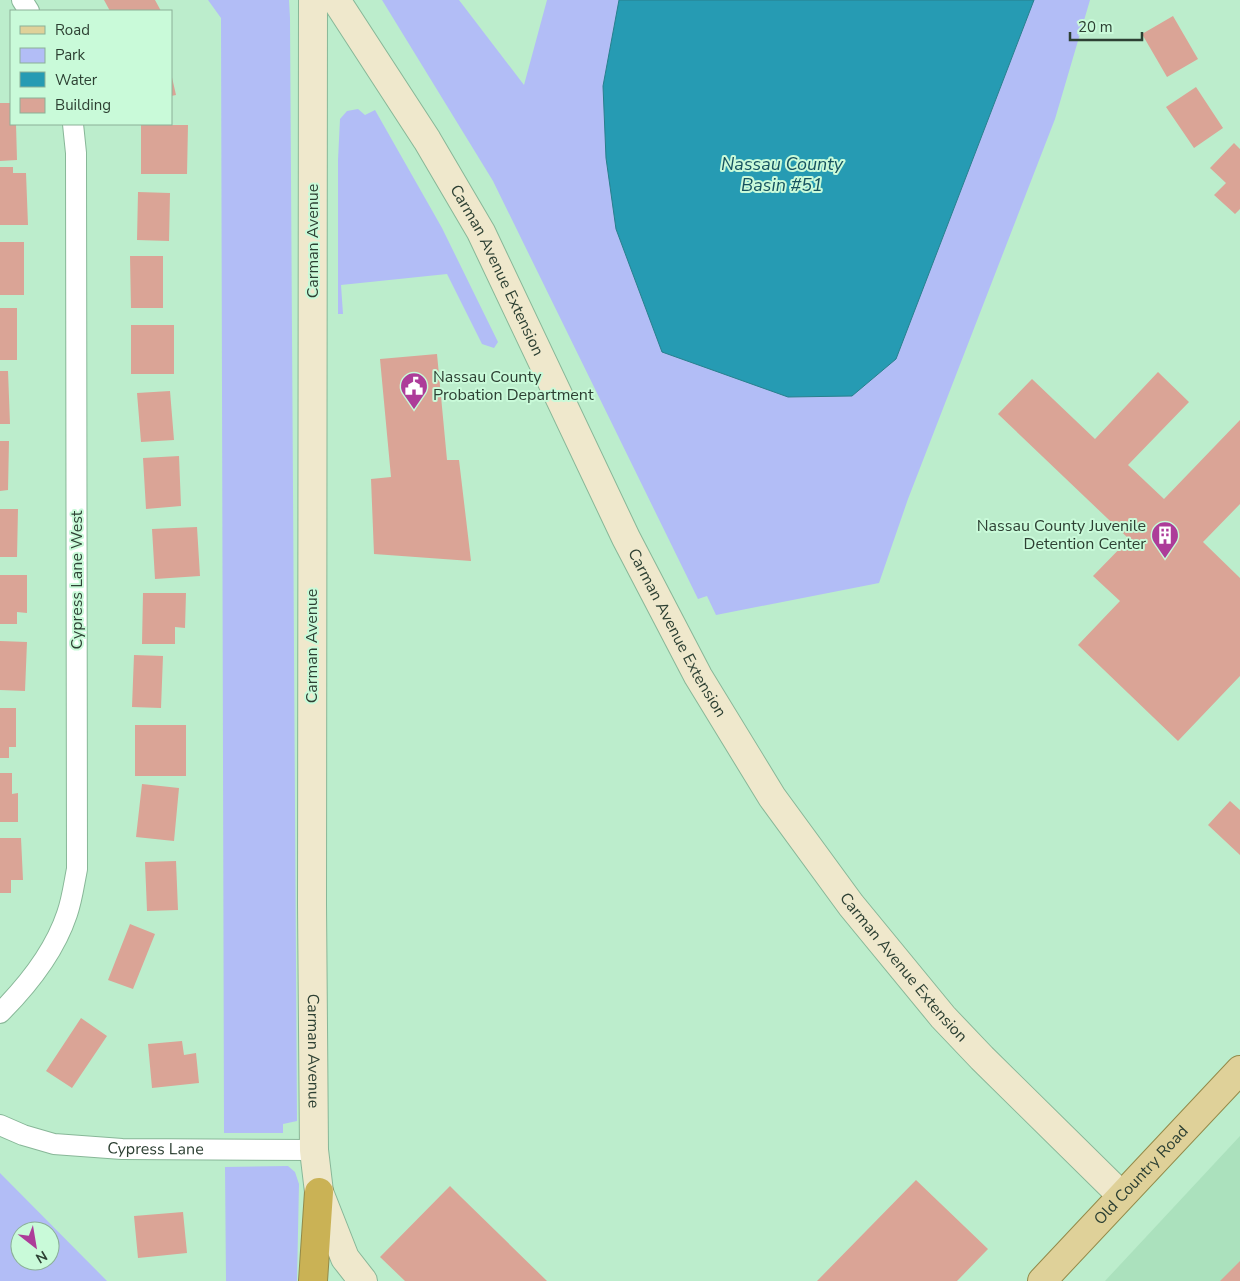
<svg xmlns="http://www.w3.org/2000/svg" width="1240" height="1281" viewBox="0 0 1240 1281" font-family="'Nunito Sans',sans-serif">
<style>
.built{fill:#abe1bd}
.green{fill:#b2bdf6;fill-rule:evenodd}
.water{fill:#269bb3;stroke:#28808d}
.building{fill:#daa496}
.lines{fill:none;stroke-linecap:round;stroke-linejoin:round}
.minor-casing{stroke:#88b798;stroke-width:22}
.secondary-casing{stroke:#88b798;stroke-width:30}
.primary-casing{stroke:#938a49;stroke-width:30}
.motorway-casing{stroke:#938a49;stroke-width:30}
.minor{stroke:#fff;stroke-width:20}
.secondary{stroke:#efe8cc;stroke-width:28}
.primary{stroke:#dfd199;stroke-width:28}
.motorway{stroke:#cab255;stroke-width:28}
.labels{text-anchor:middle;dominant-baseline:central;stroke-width:4;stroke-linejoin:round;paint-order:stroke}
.street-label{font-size:16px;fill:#2d4033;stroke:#c9fad9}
.poi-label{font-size:16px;fill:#2d4033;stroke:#c9fad9;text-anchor:start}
.water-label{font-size:18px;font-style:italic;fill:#155260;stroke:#c9fad9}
</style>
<rect width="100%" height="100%" fill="#bcedcc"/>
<path class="built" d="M1240,1136V1281H1105Z"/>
<path class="green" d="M208,0H289L290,18L297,1121L283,1124V1133H224L221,18Z
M382,0H459L524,85L547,0H1090L1055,119L908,499L879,583L716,615L707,596L698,599L493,181Z
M358,109L365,115L375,110L442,228L498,342L494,348L482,344L447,274L341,285L343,314H338V160L340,119L347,111Z
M288,1166L295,1172L299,1184L297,1281H226L225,1167Z
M0,1173L107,1281H0ZM20,1231H50V1261H20Z"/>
<path class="water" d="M619,0H1034L896,359L852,396L788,397L662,352L616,229L606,158L603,86Z"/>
<path class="building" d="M104,0H155L161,11H110Z
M1173,16L1198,59L1167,77L1142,34Z
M171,73L176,95L171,96Z
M1196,87L1223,128L1194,148L1166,107Z
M0,103H11V124H16L17,160L0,161Z
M141,125H188L187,174H141Z
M1234,143L1240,149V209L1235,214L1214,195L1226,183L1210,168Z
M0,167H13V173H26L28,225H0Z
M138,192L170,193L169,241L137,240Z
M0,242H24V295H0Z
M130,256H163V308H131Z
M0,308H17V360H0Z
M131,325H174V374H131Z
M437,354L447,460H459L471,561L374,554L371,479L391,477L380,359Z
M0,371H8L10,424H0Z
M1158,372L1189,402L1128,465L1164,499L1240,420V504L1203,542L1240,578V676L1178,741L1078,645L1120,601L1093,576L1129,539L998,414L1032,379L1095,439Z
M170,391L174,440L141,442L137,393Z
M0,441H9L8,490L0,491Z
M179,456L181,506L146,509L143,458Z
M0,509H18L17,557H0Z
M197,527L200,576L155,579L152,529Z
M0,575H27V613L17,612V624H0Z
M143,593H186L185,628L175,627V644H142Z
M0,641L27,642L25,691L0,690Z
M134,655L163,656L161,708L132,707Z
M0,708H16V747H9V758H0Z
M135,725H186V776H135Z
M0,773H12V794L18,793V822H0Z
M142,784L179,788L174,841L136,837Z
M1230,801L1240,810V855L1208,825Z
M0,838H21L23,880H11V893H0Z
M176,861L178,910L147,911L145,862Z
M130,924L155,934L133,989L108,980Z
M81,1018L107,1036L72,1088L46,1071Z
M182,1041L184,1055L196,1053L199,1083L152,1088L148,1044Z
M916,1180L988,1249L957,1281H817Z
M450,1186L461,1197L547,1281H405L380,1257Z
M183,1212L187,1253L138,1258L134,1216Z
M1240,1261V1281H1220Z"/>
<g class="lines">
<g class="minor-casing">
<g id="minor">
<path d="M22,0L29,11"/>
<path d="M0,1013C28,985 54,953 67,914C72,900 74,884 77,869L76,153L73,124"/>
<path id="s1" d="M0,1125L23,1135L54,1144L122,1149L314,1150"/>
</g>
</g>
<g class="secondary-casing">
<g id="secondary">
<path id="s2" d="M313,0L312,904L314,1150L319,1192L345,1258L363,1281"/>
<path id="s3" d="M336,0L427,140L481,232L626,538L698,676L772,797L851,905L943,1017L982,1058L1121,1195"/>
</g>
</g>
<g class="primary-casing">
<g id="primary">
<path id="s4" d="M1042,1281L1240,1070"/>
</g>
</g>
<g class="motorway-casing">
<path id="motorway" d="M313,1281L319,1192"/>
</g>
<use href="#minor" class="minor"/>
<use href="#secondary" class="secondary"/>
<use href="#primary" class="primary"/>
<use href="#motorway" class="motorway"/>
</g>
<defs>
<g id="civic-pin" transform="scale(1.4375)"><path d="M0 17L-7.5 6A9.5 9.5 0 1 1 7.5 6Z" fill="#ad3c99" stroke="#c9fad9"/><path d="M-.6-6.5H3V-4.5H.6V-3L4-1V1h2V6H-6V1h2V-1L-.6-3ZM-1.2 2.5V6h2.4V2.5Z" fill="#fff"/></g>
<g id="building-pin" transform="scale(1.4375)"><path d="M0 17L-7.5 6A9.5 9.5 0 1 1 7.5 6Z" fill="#ad3c99" stroke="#c9fad9"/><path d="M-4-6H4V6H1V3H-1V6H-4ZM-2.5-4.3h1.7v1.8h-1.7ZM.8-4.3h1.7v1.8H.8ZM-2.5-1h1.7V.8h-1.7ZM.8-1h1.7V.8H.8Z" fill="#fff"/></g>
</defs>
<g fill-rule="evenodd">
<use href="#civic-pin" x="414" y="386"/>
<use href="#building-pin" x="1165" y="535"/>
</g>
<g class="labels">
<g class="street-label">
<text transform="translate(313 241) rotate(-90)">Carman Avenue</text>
<text stroke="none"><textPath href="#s3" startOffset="315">Carman Avenue Extension</textPath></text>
<text transform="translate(77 580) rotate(-90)">Cypress Lane West</text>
<text stroke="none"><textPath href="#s3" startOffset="720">Carman Avenue Extension</textPath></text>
<text transform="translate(312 646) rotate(-90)">Carman Avenue</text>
<text stroke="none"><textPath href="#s3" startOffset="1125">Carman Avenue Extension</textPath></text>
<text stroke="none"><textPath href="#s2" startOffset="1051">Carman Avenue</textPath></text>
<text stroke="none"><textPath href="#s1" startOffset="159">Cypress Lane</textPath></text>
<text stroke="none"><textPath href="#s4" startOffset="145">Old Country Road</textPath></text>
</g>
<g class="poi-label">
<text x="433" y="377">Nassau County<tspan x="433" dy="18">Probation Department</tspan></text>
<text x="1146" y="526" text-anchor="end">Nassau County Juvenile<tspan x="1146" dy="18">Detention Center</tspan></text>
</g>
<g class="water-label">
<text x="782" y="164">Nassau County<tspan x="782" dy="21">Basin #51</tspan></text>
</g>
</g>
<rect x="10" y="10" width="162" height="115" fill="#c9fad9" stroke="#8bb097"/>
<rect x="20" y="26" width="25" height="8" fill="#dfd199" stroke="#8bb097"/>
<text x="55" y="35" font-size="15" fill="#2d4033">Road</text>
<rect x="20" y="48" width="25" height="15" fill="#b2bdf6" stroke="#8bb097"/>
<text x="55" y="60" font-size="15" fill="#2d4033">Park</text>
<rect x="20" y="72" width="25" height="15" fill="#269bb3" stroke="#8bb097"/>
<text x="55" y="85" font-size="15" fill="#2d4033">Water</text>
<rect x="20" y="98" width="25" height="15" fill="#daa496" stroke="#8bb097"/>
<text x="55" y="110" font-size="15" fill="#2d4033">Building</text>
<g transform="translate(35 1246) rotate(149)"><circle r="24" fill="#c9fad9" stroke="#8bb097"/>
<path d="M0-4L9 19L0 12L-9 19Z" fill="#ad3c99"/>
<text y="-8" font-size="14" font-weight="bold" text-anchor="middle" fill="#2d4033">N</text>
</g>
<path d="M1070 32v8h72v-8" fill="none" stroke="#2d4033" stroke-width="2.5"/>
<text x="1078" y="32" font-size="15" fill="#2d4033" stroke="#c9fad9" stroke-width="4" paint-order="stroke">20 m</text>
</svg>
